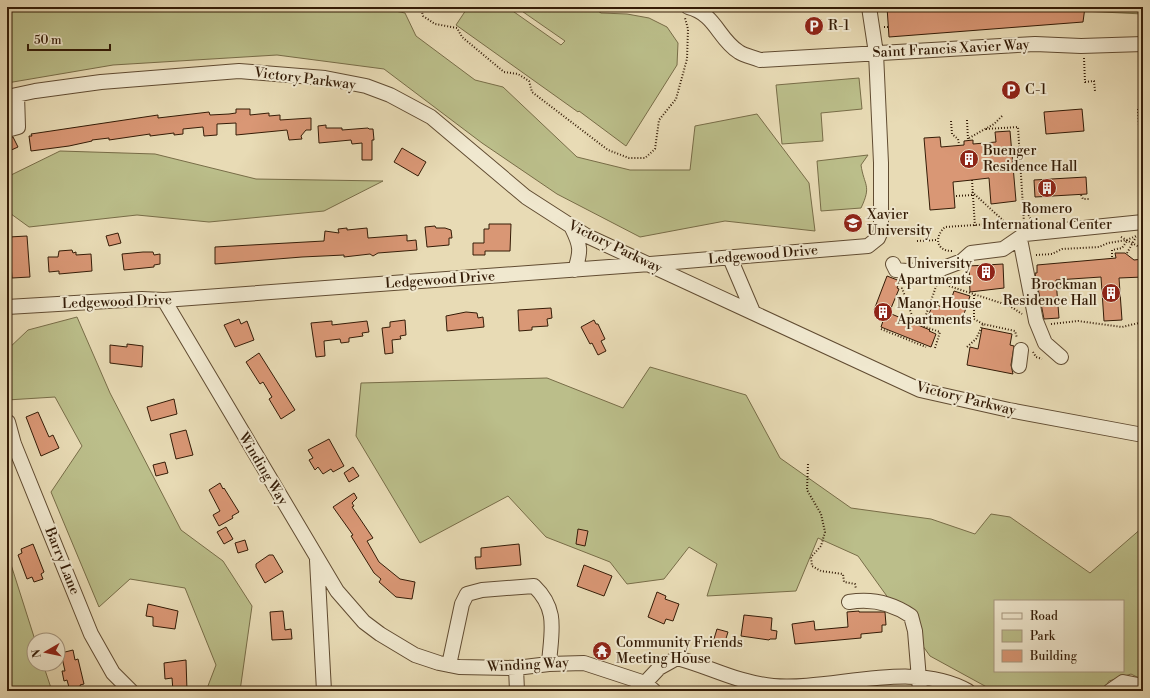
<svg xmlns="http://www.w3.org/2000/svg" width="1150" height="698" viewBox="0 0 1150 698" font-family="'Libre Bodoni',serif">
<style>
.green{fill:#bbbe8a;stroke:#786d48;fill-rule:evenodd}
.building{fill:#d99775;stroke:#341c07}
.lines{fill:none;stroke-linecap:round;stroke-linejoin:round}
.minor-casing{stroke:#614c32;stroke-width:16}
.path{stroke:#341c07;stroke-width:2;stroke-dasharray:1 2;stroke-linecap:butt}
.minor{stroke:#f0e8cf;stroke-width:14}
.labels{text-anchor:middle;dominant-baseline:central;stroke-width:4;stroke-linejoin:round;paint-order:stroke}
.poi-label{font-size:14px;fill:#341c07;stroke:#f0e8cf;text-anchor:start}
.street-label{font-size:14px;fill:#341c07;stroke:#f0e8cf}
</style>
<rect width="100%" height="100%" fill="#e8dbb5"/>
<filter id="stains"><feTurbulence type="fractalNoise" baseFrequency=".005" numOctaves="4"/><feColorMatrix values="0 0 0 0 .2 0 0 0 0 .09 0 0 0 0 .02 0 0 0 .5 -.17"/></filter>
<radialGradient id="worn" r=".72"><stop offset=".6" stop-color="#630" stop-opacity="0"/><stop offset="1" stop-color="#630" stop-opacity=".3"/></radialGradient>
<path class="green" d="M7,7H376L405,13L416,36L475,80L503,87L577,157L630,170H690L695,126L757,114L809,183L815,231L725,221L640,237L557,194L482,143L384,69L277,55L113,65L7,83Z
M468,7H507L561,45L565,41L516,7H592L601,13L627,14L649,18L667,27L678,43L677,65L626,146L579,111L578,112L456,25Z
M1000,7H1143V14Z
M859,78L862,109L821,113L823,141L782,144L776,85Z
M60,151L155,154L256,179L383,181L324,211L209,222L137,215L29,227L7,211V177Z
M868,155L861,165C864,186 872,185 861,208L821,211L817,161Z
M77,317L110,393L181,530L223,561L252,606L240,691H206L216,665L185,588L130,579L99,607L51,492L82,446L55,397L7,400V350L28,330Z
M650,367L746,395L780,458L851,508L931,519L975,534L991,514L1010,517L1090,573L1143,527V680L1131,674L1109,681L1103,691H994L930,656L858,556L818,538L796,591L707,596L717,564L689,547L664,579L627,584L610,562L546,537L508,496L420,543L356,436L361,383L547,378L623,408ZM995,601H1123V671H995Z
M7,552L35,640L34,664H43L52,691H7Z"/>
<path class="building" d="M887,7H1085L1083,22L889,37Z
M236,109H250V115L269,113V116L280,115V120L311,118V130H306L301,136L302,139L289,140L287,130L236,135V123L217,124V135L204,136L203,127L183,129V134L174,135V133L150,136V134L109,140V138L92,140V141L69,146L31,151L29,136H32L31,134L158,115V118L209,112L210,115L229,114L236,113Z
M1082,109L1084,131L1046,134L1044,112Z
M326,125V128H342V130L368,128L369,129H373L374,140H372V160H362V143L352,144L351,140L319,143L318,126Z
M1010,131L1016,201L991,204L989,178L972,180L953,182L955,208L930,210L924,138L940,137L941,147L964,145V141L973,140V144L996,142L995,132Z
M13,137L18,147L7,152V138Z
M402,148L426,162L418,176L394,162Z
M1086,177L1087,194L1035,197L1034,180Z
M489,224H511L510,251H485V255H473V243H484V229H489Z
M435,226L436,228H445L451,230L452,238H449V245L427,247L425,227Z
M347,228V230L367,228L368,238L407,235V241L416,240L417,250L378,253L373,256L370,254L344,257V255L302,257L215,264V247L324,241L325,231L339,233L338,229Z
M118,233L121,243L109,246L106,236Z
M27,236L30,277L12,278L9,237Z
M72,250L73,253L76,252V255L91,254L92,271L59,274V271L49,272L48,257H58L59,251Z
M143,252H153L154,255L160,254V264L154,265V267L124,270L122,254Z
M1115,253H1125L1134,260L1143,259V277L1119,278L1122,320L1104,321L1101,277L1056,280L1059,318L1044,319L1035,273H1037V265L1116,258Z
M1003,264L1004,288L970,292L969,266Z
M887,276L900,281L897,288L899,289L889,313L930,330L929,331L936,334L931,347L881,327L885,315L874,310Z
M954,291L970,296L961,323L929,314L933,304L945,308L948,299L951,300Z
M551,308L552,318L547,319L548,326L532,327V330L519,331L518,310Z
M466,312L477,313L478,318L483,317L484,327L447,331L446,316Z
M239,319L241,324L247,321L254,340L235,347L224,325Z
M405,320L406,335L400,336L401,339L392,340L393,353L385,354L382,328L390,327V322Z
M594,320L596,324H598L605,339L601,341L606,351L598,355L592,343L590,344L581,327Z
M332,321V325L367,321L369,332L362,333L363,336L349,338V342L341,343L340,339L324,341L325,356L316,357L311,323Z
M982,328L1012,334L1010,345L1014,346L1011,365L1013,374L967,365L970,347L978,349Z
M127,344L143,346L142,367L110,363V345L127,347Z
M259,353L295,410L281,419L269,399L272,397L263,382L260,384L246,362Z
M174,399L177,414L151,421L147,407Z
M38,412L49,437L53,435L59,448L41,456L26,417Z
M186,430L193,455L176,459L170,434Z
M329,439L344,466L333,472L331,469L323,474L318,467L315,470L309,460L313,458L308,450Z
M165,462L168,473L156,476L153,465Z
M353,467L359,476L349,482L344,473Z
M220,483L223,489L224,488L239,512L232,516L233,518L219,526L213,515L220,511L209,490Z
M354,493L357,498L352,503L354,506L352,507L373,538L367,541L379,562L400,579L415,582L412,599L396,597L379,582L381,579L374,573L351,536L353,535L333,507Z
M226,527L233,539L224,544L217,532Z
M578,529L588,531L585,546L576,544Z
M245,540L248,550L238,553L235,543Z
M33,544L44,572L41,574L43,579L34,582L32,577L27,579L18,555L22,553L21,549Z
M519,544L521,565L476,569L475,557H481V548Z
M269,555H273L283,572L265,583L256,567V564Z
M584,565L612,576L604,596L577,586Z
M657,592L666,596L665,599L679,604L673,621L666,619L664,624L648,617Z
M148,604L178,611L175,629L153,626V617L146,616Z
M283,611L285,630L291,629L292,639L272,640L270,612Z
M859,611V612H885L886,625H882V632L861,634V638L795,644L792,624L814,621L815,630L848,627L847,612Z
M744,615L772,618L771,630L777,631L776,639H770L769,640L741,636Z
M717,629L728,632L724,645L713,642Z
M73,650L75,660L78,659L84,684L80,685L81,689L70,691L67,680L64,681L62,671H65L61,653Z
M186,660L187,691H173L172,678L165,679L164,663Z"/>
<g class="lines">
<g class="minor-casing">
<path id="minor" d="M688,7C716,14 718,39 739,52C745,56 753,57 760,60L1035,44L1081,46L1143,44
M7,97L35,91L101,82L239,71L325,78L366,86L390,95L431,117L526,197L585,235L920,390L1009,410L1143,435
M7,130L18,127L17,95
M572,228C581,246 581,251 575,270
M1018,239L1021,244L1036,321L1045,343L1061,357
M730,258L753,312
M893,264L896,270L906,271L941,269L962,261L971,253L1003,249L1025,234L1143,222
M164,300L337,591L364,622L380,634L415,655L439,663L459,667L516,668L549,664L584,663L645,683L654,691
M7,307L142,299L164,300L650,264L868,246L878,238L881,231V163L876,53L869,7
M1019,366L1021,350
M8,422L14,444L91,634L113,673L131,691
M317,560L324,691
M849,602C872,598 892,603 911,616L915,631L920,691
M449,665L462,604L467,594L482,590L534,586C559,610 551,632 549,664
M516,668L517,691
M645,683L659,668L677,658C711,667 735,682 773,686C833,691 912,659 968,691
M1110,691L1123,682L1143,686"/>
</g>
<path class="path" d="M421,7L423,16L435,24L457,28L462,37L504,72L518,74L529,81L532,92L608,150L629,158H645L655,149L659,120L676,99L687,59L688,29L685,18
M884,27H888
M1084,58L1085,82L1094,81L1095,91
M1138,109L1143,193
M967,120L968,140
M951,121L952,134L958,139L959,144
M986,129L1018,127L1024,223
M969,138L994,124L1002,116
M972,180L975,227
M972,192L1006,223L1012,230
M1081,195L1083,199H1090
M956,196L973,195
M1024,207L1032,221
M1121,237L1143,249
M917,241L937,240
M952,251C936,251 934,237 945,227L1020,222
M1127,253L1136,237
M1036,255L1052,254L1062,249L1099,247L1108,243L1127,240L1136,236
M1112,257V250L1122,248L1127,241
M904,282L902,288L914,321L922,326
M949,286L1010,306L1022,314
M974,295V319L983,324
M1051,324L1078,321L1122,327L1143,322
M881,329L926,347
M967,347L976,339L983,324L1015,331L1017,338
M935,348L940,332L922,326L938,281
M1033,352L1036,357L1042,359
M808,464L807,490L821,514L825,532L821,546L811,557L812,566L821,571L843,574L844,582L855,584L856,589"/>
<use href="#minor" class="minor"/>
</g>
<defs>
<g id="parking-disc" transform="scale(1)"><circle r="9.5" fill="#8f2418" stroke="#f0e8cf"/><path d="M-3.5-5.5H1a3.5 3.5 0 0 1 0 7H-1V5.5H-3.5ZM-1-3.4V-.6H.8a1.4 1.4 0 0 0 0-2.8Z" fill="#fff"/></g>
<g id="building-disc" transform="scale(1)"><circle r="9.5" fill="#8f2418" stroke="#f0e8cf"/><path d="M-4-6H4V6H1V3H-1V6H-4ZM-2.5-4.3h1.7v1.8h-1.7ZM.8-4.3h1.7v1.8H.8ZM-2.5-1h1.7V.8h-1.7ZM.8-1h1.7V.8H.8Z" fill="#fff"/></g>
<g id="university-disc" transform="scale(1)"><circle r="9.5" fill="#8f2418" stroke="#f0e8cf"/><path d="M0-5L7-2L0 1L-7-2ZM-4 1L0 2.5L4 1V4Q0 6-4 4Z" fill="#fff"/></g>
<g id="temple-disc" transform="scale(1)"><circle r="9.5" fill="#8f2418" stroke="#f0e8cf"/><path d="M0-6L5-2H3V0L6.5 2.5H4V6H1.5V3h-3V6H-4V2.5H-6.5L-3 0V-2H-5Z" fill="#fff"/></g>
</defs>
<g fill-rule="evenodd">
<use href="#parking-disc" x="814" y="26"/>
<use href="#parking-disc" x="1011" y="90"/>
<use href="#building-disc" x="969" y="159"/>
<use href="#building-disc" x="1047" y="188"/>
<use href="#university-disc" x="853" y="223"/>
<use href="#building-disc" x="986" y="272"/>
<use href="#building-disc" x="1111" y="293"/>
<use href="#building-disc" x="883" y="312"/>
<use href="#temple-disc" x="602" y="651"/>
</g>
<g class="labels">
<g class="poi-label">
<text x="828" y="26">R-1</text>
<text x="1025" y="90">C-1</text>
<text x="983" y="151">Buenger<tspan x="983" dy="16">Residence Hall</tspan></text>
<text x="1047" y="209" text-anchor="middle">Romero<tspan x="1047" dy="16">International Center</tspan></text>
<text x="867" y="215">Xavier<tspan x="867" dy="16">University</tspan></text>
<text x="972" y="264" text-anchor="end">University<tspan x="972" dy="16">Apartments</tspan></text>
<text x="1097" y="285" text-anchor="end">Brockman<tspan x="1097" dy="16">Residence Hall</tspan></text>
<text x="897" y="304">Manor House<tspan x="897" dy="16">Apartments</tspan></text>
<text x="616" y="643">Community Friends<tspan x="616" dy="16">Meeting House</tspan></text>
</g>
<g class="street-label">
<text transform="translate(951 49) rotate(-3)">Saint Francis Xavier Way</text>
<text transform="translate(305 79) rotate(7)">Victory Parkway</text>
<text transform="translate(615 247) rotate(26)">Victory Parkway</text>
<text transform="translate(763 255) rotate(-5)">Ledgewood Drive</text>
<text transform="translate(440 280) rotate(-4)">Ledgewood Drive</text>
<text transform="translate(117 302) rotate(-2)">Ledgewood Drive</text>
<text transform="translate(966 399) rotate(14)">Victory Parkway</text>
<text transform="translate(263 469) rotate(59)">Winding Way</text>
<text transform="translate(62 561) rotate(68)">Barry Lane</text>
<text transform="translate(528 665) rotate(-3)">Winding Way</text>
</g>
</g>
<rect width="1150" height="698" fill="none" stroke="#e8dbb5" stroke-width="24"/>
<rect x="8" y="8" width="1134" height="682" fill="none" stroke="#341c07" stroke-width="2"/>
<rect x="12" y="12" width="1126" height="674" fill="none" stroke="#341c07"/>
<rect x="994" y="600" width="130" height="72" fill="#f0e8cf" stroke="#a5967f"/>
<rect x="1002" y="613" width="20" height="6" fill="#f0e8cf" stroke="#a5967f"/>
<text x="1030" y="620" font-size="12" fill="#341c07">Road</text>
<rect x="1002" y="630" width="20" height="12" fill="#bbbe8a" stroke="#a5967f"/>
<text x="1030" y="640" font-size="12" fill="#341c07">Park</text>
<rect x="1002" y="650" width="20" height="12" fill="#d99775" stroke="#a5967f"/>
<text x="1030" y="660" font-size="12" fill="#341c07">Building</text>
<g transform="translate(46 652) rotate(261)"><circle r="19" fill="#f0e8cf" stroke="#a5967f"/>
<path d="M0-3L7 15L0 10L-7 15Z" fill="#8f2418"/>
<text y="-6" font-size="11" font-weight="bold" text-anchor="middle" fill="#341c07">N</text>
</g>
<path d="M28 44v6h82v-6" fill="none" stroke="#341c07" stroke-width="2"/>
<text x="34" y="44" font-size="12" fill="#341c07" stroke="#f0e8cf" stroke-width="3" paint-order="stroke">50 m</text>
<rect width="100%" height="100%" filter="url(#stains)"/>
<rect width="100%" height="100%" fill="url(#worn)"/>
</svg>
